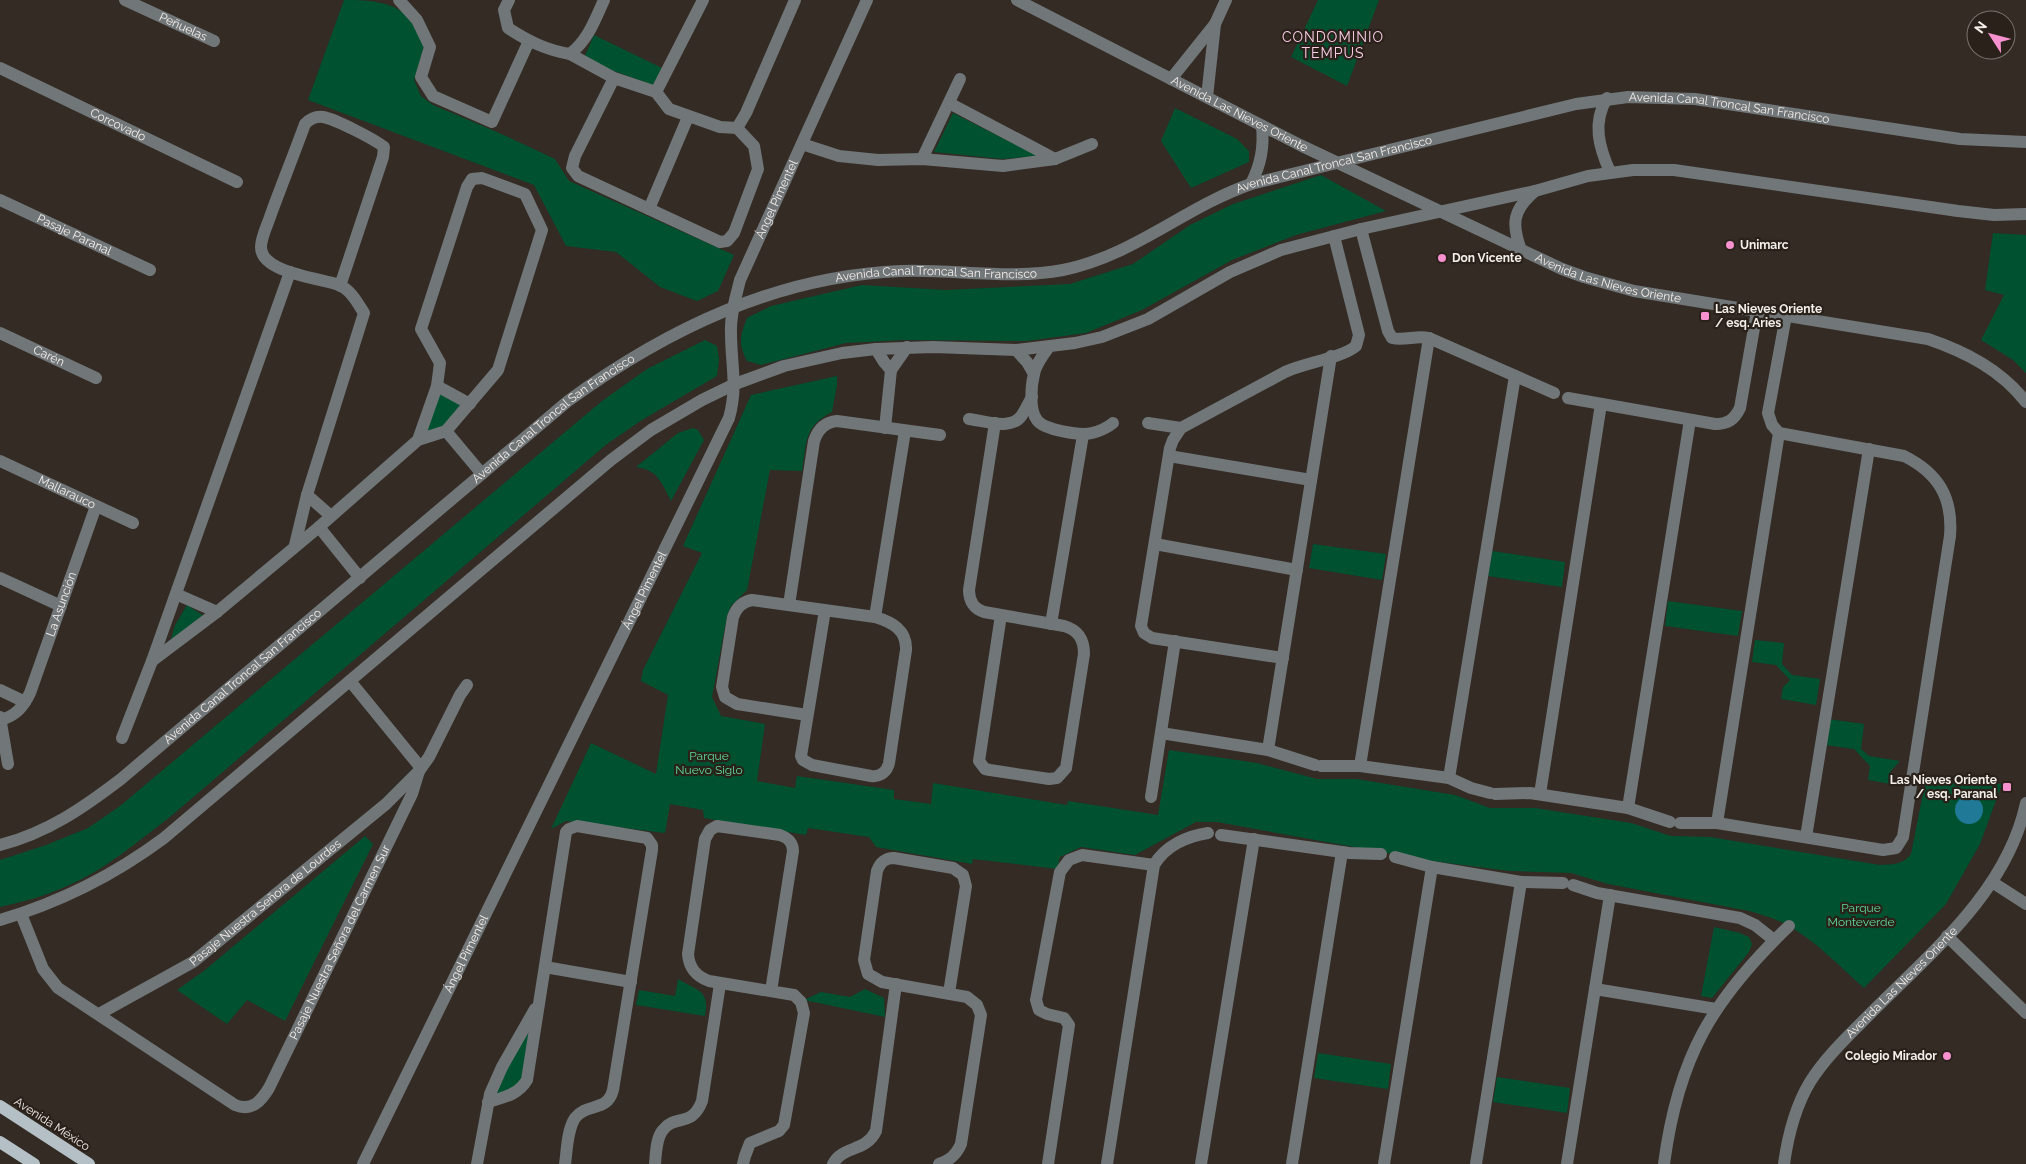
<svg xmlns="http://www.w3.org/2000/svg" width="2026" height="1164" viewBox="0 0 2026 1164" font-family="Raleway,sans-serif">
<style>
.green{fill:#00512f}
.water{fill:#207a97}
.lines{fill:none;stroke-linecap:round;stroke-linejoin:round}
.minor{stroke:#717679;stroke-width:12}
.major{stroke:#b4c0c6;stroke-width:12}
.poi-dot{fill:#f690cf;stroke:#29211a;stroke-width:2}
.labels{text-anchor:middle;dominant-baseline:central;stroke-width:4.5;stroke-linejoin:round;paint-order:stroke}
.street-label{font-size:12px;fill:#f3eee9;stroke:#29211a}
.poi-label{font-size:12px;font-weight:bold;fill:#f3eee9;stroke:#29211a;text-anchor:start}
.park-label{font-size:12px;fill:#61db99;stroke:#29211a}
.neighbourhood-label{font-size:14px;letter-spacing:1px;fill:#fccfe9;stroke:#29211a}
</style>
<rect width="100%" height="100%" fill="#332b24"/>
<path class="green" d="M344,0C369,0 400,1 414,25C418,32 421,39 424,46L414,80L421,96L433,105L497,132L555,159L569,181L734,255L718,291L697,301L660,287L616,252L566,246L534,185L308,100Z
M1318,0H1379L1347,86L1291,57Z
M594,35L662,68L653,85L583,60Z
M1175,108L1237,139L1249,151V162L1191,188L1161,141Z
M953,113L1038,156L1002,159L934,152Z
M1321,175L1386,211L1296,235L1232,260L1142,310L1086,333L1027,341L905,340L846,343L761,365L747,361C738,344 740,336 747,318L771,306L862,285L946,290L1070,284L1133,264L1190,225L1233,204Z
M1993,233L2026,235V373L2013,360L1981,340L2004,295L1985,290Z
M705,340L717,346L719,359L717,376L642,420L607,444L170,817C137,842 105,870 67,886C46,896 22,902 0,907V860L46,845L88,828L120,806L602,401L647,369Z
M837,376V385L832,412C803,427 807,443 802,471L770,470L747,590L731,606L727,616L712,697L721,716L765,724L757,781L795,788L797,776L894,790V799L931,804L933,783L1067,805L1068,801L1158,815L1169,750L1257,763L1317,779H1356L1455,795L1490,808H1535L1631,823L1671,836L1710,837L1880,865C1894,864 1902,865 1911,854L1926,778L1992,782L2002,784L1980,844L1946,904L1864,988C1840,967 1817,942 1789,926C1777,919 1763,915 1749,911L1608,884L1571,873L1509,871L1425,860L1217,822H1196L1135,855L1081,847L1060,857L1057,869L973,859L972,864L876,847L869,837L808,828L806,835L704,818L703,810L670,804L665,833L566,821L551,829L591,743L656,774L668,695L641,681L643,670L702,553L683,546L751,395Z
M437,386L470,404L446,431L418,440Z
M693,428L698,430L704,440L671,501C661,482 658,470 636,467L678,433Z
M1313,544L1386,554L1382,580L1309,568Z
M1492,551L1565,562L1562,587L1488,576Z
M1668,601L1742,611L1738,636L1665,626Z
M187,605L204,616L170,642L175,625Z
M1755,640L1784,643L1782,664L1792,675L1820,679L1816,705L1781,699L1783,687L1790,680L1776,665L1752,662Z
M1828,719L1864,724L1861,749L1869,756L1900,761L1890,772L1896,785L1868,780L1870,766L1854,749L1825,745Z
M365,836L373,844L285,1021L247,1000L227,1024L177,990L205,970Z
M1714,927L1740,933L1749,937L1752,944L1749,952L1712,998L1701,996Z
M678,979C698,991 710,990 705,1016L636,1005L639,990L675,996Z
M865,989L884,998L885,1017L804,1000L821,992L850,997Z
M531,1025L524,1074L516,1087L496,1095L507,1068Z
M1318,1053L1391,1064L1388,1089L1314,1078Z
M1497,1077L1570,1088L1567,1113L1493,1102Z"/>
<path class="water" d="M1955 810a14 14 0 1 1 28 0a14 14 0 1 1-28 0Z"/>
<g class="lines">
<g class="minor">
<path id="s1" d="M125,0L214,41"/>
<path d="M399,0L417,20L430,47L421,77L433,96L492,122L529,41"/>
<path d="M509,0L504,10L508,28C528,41 546,50 570,54C588,40 595,20 604,0"/>
<path id="s2" d="M1017,0L1300,145L1562,269L1584,277L1634,291L1928,339C1966,352 2001,370 2026,402"/>
<path d="M570,54L614,78L656,92L669,109L720,127L737,128L754,146L758,169L734,233L727,241L720,242L578,176L572,168L575,156L614,78"/>
<path id="s3" d="M0,68L237,182"/>
<path d="M1171,79L1215,24L1226,0"/>
<path d="M656,92L703,0"/>
<path d="M1207,97L1215,24"/>
<path d="M1607,98C1592,123 1599,147 1610,172"/>
<path d="M949,103L1055,159"/>
<path d="M737,128L746,113L795,0"/>
<path d="M802,144L839,156L878,160L922,159L1003,166L1055,159L1092,144"/>
<path d="M922,159L960,79"/>
<path d="M1251,184C1261,164 1264,147 1262,126"/>
<path id="s4" d="M0,200L150,270"/>
<path d="M649,209L688,117"/>
<path d="M1361,229L1388,331L1392,338C1405,341 1416,335 1429,338L1554,393"/>
<path d="M1521,250C1511,223 1513,210 1535,191"/>
<path id="s5" d="M0,333L96,378"/>
<path d="M1049,347C1043,355 1036,364 1034,374C1031,386 1029,410 1037,420C1044,430 1081,436 1092,433C1100,431 1107,428 1113,423"/>
<path d="M876,349L884,362L891,370"/>
<path d="M1016,350L1027,362L1034,374"/>
<path d="M437,386L470,404"/>
<path d="M1568,398L1715,424C1728,424 1734,420 1740,408L1757,311"/>
<path d="M969,419C985,421 1012,431 1022,415C1026,409 1029,402 1032,397"/>
<path d="M995,423L969,590C969,601 974,609 984,612L1064,626C1078,630 1084,639 1084,654L1066,768L1057,778L1049,779L990,770L985,769L979,761L1001,615"/>
<path d="M1148,423L1181,428"/>
<path d="M885,428L891,370L907,347"/>
<path d="M446,431L482,474"/>
<path d="M1169,456L1311,480"/>
<path id="s6" d="M0,461L133,523"/>
<path d="M307,495L331,516"/>
<path d="M319,527L360,578"/>
<path d="M1155,544L1297,570"/>
<path d="M295,545L307,495L364,313C357,302 351,290 339,285C320,278 261,273 261,247C261,237 268,224 271,214C282,184 294,154 305,124C310,119 315,116 323,117C335,119 374,139 384,147L383,157L340,286"/>
<path d="M0,578L61,606"/>
<path d="M176,594L217,612"/>
<path d="M789,605L814,441C818,429 825,422 837,421L940,435"/>
<path d="M875,617L905,431"/>
<path d="M1051,624L1083,435"/>
<path d="M1283,658L1152,638L1144,633L1141,626L1170,448L1173,440L1181,428L1285,372C1304,363 1342,358 1356,346L1359,335L1334,236"/>
<path d="M152,661L217,612L319,527L418,440L446,431L498,370L542,230L525,194L482,178L472,179L467,187L421,329L440,363L437,386L418,440"/>
<path d="M350,681L421,768"/>
<path d="M0,690L25,702"/>
<path d="M807,715L737,704L725,697L722,687L733,617C737,607 742,602 752,600L875,617C892,622 907,630 906,650L889,763C887,772 880,777 871,776L812,765L803,760L801,756L825,610"/>
<path d="M0,717L8,764"/>
<path id="s7" d="M0,720C16,716 23,707 30,693L96,506"/>
<path d="M1161,733L1268,750L1315,765"/>
<path d="M122,738L152,661L290,272"/>
<path d="M1268,750L1331,356"/>
<path d="M1321,766H1360L1449,778L1471,788L1490,793"/>
<path d="M1360,766L1429,338"/>
<path d="M1449,778L1515,376"/>
<path d="M1495,794L1530,793L1628,808L1670,822"/>
<path d="M1540,794L1601,404"/>
<path d="M1151,797L1175,641"/>
<path d="M1628,808L1690,420"/>
<path d="M1680,823H1717L1883,850L1896,848L1903,837L1950,536C1953,497 1938,473 1904,456L1779,433L1772,425L1768,413L1786,316"/>
<path d="M1717,823L1779,433"/>
<path d="M1221,835L1349,853L1381,854"/>
<path d="M1806,837L1869,449"/>
<path id="s8" d="M0,845C47,833 83,808 121,779L568,401C667,329 777,276 901,271C955,269 1009,280 1063,270C1133,256 1185,207 1251,184L1576,104L1628,97L1695,99L1960,139L2026,142"/>
<path d="M1395,857L1432,867L1521,882L1563,883"/>
<path d="M1992,882L2026,904"/>
<path d="M1573,885L1597,893L1740,918L1755,925L1774,940"/>
<path id="s9" d="M21,914L43,969L58,988L235,1105C252,1112 261,1101 269,1088L412,794L419,771"/>
<path d="M0,920C61,902 113,876 164,838L611,460L651,430L702,400L735,384L784,366L842,353L876,349L933,347L1016,350L1075,343L1102,337L1148,319L1230,272L1281,250L1361,229L1535,191L1588,176L1633,170H1674L1958,211L1994,215L2026,214"/>
<path d="M1947,936L2026,1013"/>
<path d="M545,967L631,982"/>
<path d="M1595,989L1716,1009"/>
<path id="s10" d="M99,1014L193,962L386,804L419,771L429,757L460,695L467,685"/>
<path d="M488,1102C504,1097 518,1095 527,1080L566,832L569,829L577,826L647,838L652,845V850L613,1090C607,1113 587,1102 575,1118C567,1130 567,1151 565,1164"/>
<path id="s11" d="M363,1164L729,418C738,386 731,365 731,333C730,315 736,297 740,280L867,0"/>
<path d="M477,1164L490,1094L502,1067L535,1009"/>
<path d="M655,1164C656,1153 656,1138 663,1130C675,1114 692,1128 702,1101L720,984"/>
<path d="M743,1164L745,1156L750,1143L779,1131L784,1125L804,1013L801,1002L794,995L709,981C696,976 689,968 688,954L705,839L710,830L717,826L780,835C788,838 793,842 793,851L771,991"/>
<path d="M833,1164C843,1145 865,1153 876,1131L896,984"/>
<path d="M939,1164C950,1160 956,1155 961,1144L981,1015L977,1005L967,997L882,982L868,974L864,960L877,871C880,863 884,858 894,858L953,868L963,875L966,886L949,993"/>
<path d="M1048,1164L1069,1025L1064,1018L1047,1014L1039,1010L1036,1000L1060,872L1069,860L1082,855L1154,865"/>
<path d="M1107,1164L1154,865C1165,846 1187,836 1208,833"/>
<path d="M1201,1164L1254,839"/>
<path d="M1292,1164L1342,852"/>
<path d="M1384,1164L1432,867"/>
<path d="M1476,1164L1521,882"/>
<path d="M1567,1164L1610,895"/>
<path d="M1664,1164C1678,1057 1712,1000 1789,926"/>
<path id="s12" d="M1784,1164C1788,1135 1795,1107 1810,1082C1825,1058 1846,1038 1865,1019C1927,956 2007,893 2026,803"/>
</g>
<path class="major" d="M0,1106L89,1164
M0,1142L34,1164"/>
</g>
<g class="poi-dot">
<circle cx="1730" cy="245" r="5"/>
<circle cx="1442" cy="258" r="5"/>
<rect x="1700" y="311" width="10" height="10" rx="2.5"/>
<rect x="2002" y="782" width="10" height="10" rx="2.5"/>
<circle cx="1947" cy="1056" r="5"/>
</g>
<g class="labels">
<g class="street-label">
<text stroke="none"><textPath href="#s1" startOffset="64">Peñuelas</textPath></text>
<text stroke="none"><textPath href="#s8" startOffset="1946">Avenida Canal Troncal San Francisco</textPath></text>
<text stroke="none"><textPath href="#s2" startOffset="250">Avenida Las Nieves Oriente</textPath></text>
<text stroke="none"><textPath href="#s3" startOffset="131">Corcovado</textPath></text>
<text stroke="none"><textPath href="#s8" startOffset="1542">Avenida Canal Troncal San Francisco</textPath></text>
<text stroke="none"><textPath href="#s11" startOffset="1059">Ángel Pimentel</textPath></text>
<text stroke="none"><textPath href="#s4" startOffset="82">Pasaje Paranal</textPath></text>
<text stroke="none"><textPath href="#s8" startOffset="1122">Avenida Canal Troncal San Francisco</textPath></text>
<text stroke="none"><textPath href="#s2" startOffset="655">Avenida Las Nieves Oriente</textPath></text>
<text stroke="none"><textPath href="#s5" startOffset="54">Carén</textPath></text>
<text stroke="none"><textPath href="#s8" startOffset="702">Avenida Canal Troncal San Francisco</textPath></text>
<text stroke="none"><textPath href="#s6" startOffset="74">Mallarauco</textPath></text>
<text stroke="none"><textPath href="#s11" startOffset="639">Ángel Pimentel</textPath></text>
<text stroke="none"><textPath href="#s7" startOffset="136">La Asunción</textPath></text>
<text stroke="none"><textPath href="#s8" startOffset="298">Avenida Canal Troncal San Francisco</textPath></text>
<text stroke="none"><textPath href="#s10" startOffset="201">Pasaje Nuestra Señora de Lourdes</textPath></text>
<text stroke="none"><textPath href="#s9" startOffset="500">Pasaje Nuestra Señora del Carmen Sur</textPath></text>
<text stroke="none"><textPath href="#s11" startOffset="234">Ángel Pimentel</textPath></text>
<text stroke="none"><textPath href="#s12" startOffset="222">Avenida Las Nieves Oriente</textPath></text>
<text transform="translate(52 1124) rotate(33)">Avenida México</text>
</g>
<g class="poi-label">
<text x="1740" y="245">Unimarc</text>
<text x="1452" y="258">Don Vicente</text>
<text x="1715" y="309">Las Nieves Oriente<tspan x="1715" dy="14">/ esq. Aries</tspan></text>
<text x="1997" y="780" text-anchor="end">Las Nieves Oriente<tspan x="1997" dy="14">/ esq. Paranal</tspan></text>
<text x="1937" y="1056" text-anchor="end">Colegio Mirador</text>
</g>
<g class="park-label">
<text x="709" y="756">Parque<tspan x="709" dy="14">Nuevo Siglo</tspan></text>
<text x="1861" y="908">Parque<tspan x="1861" dy="14">Monteverde</tspan></text>
</g>
<g class="neighbourhood-label">
<text x="1333" y="37">CONDOMINIO<tspan x="1333" dy="16">TEMPUS</tspan></text>
</g>
</g>
<g transform="translate(1991 35) rotate(306)"><circle r="24" fill="#29211a" stroke="#7a736d"/>
<path d="M0-4L9 19L0 12L-9 19Z" fill="#f690cf"/>
<text y="-8" font-size="14" font-weight="bold" text-anchor="middle" fill="#f3eee9">N</text>
</g>
</svg>
